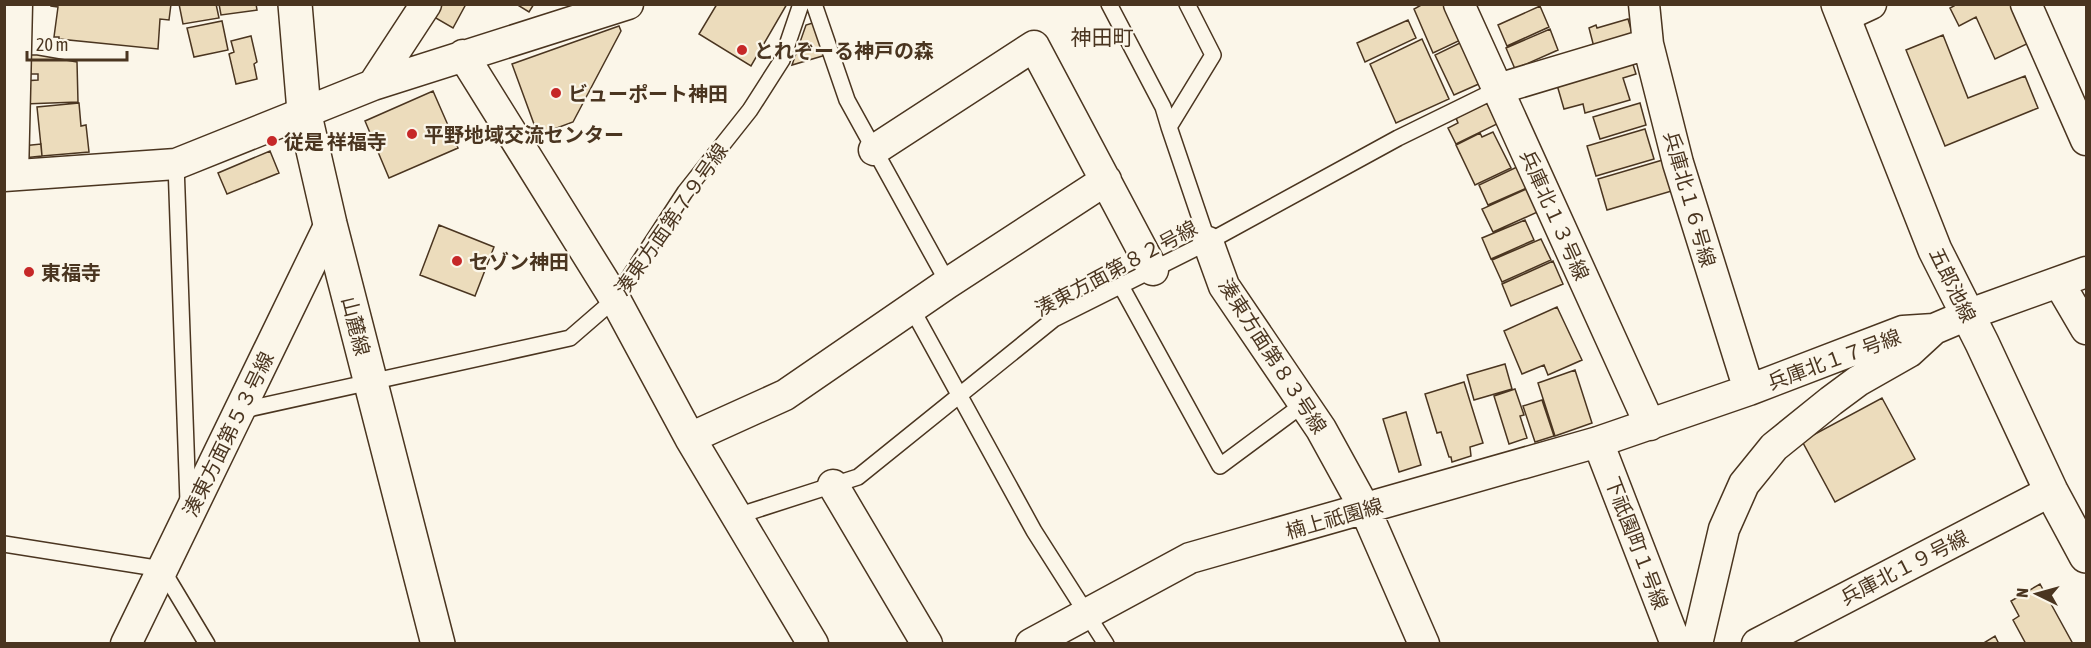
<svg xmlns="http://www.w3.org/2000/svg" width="2091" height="648" viewBox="0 0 2091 648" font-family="'Asap Condensed','Noto Sans JP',sans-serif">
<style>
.building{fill:#ecdcbc;stroke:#4a3520;stroke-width:1.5}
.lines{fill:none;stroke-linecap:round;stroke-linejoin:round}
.service-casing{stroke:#4a3520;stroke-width:18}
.minor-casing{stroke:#4a3520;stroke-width:33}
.tertiary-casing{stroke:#4a3520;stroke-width:36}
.primary-casing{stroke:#4a3520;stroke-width:36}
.service{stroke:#fbf6e9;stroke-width:15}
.minor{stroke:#fbf6e9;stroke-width:30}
.tertiary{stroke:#fbf6e9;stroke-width:33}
.primary{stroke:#fbf6e9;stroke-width:33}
.poi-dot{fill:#c62828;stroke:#fbf6e9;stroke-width:2}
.labels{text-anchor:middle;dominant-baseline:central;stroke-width:4.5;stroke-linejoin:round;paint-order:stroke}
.poi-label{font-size:20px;font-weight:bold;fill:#4a3520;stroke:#fbf6e9;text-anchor:start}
.street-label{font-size:20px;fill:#4a3520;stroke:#fbf6e9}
.neighbourhood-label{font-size:21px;fill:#4a3520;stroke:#fbf6e9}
</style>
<rect width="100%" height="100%" fill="#fbf6e9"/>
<path class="building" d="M51,4H171L169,20L160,19L158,49L59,39V37H54L58,7L51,6Z
M179,4H216L219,18L183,24Z
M219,4H256L257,10L221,15Z
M441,4H466L453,28L434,17Z
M516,4H534L529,12Z
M717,4H787L751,66L699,34Z
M1423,4H1452L1467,37L1433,53L1414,9Z
M1953,4H2013L2031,42L1995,59L1976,17L1959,26L1950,8L1954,6Z
M1540,6L1549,27L1507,46L1498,25Z
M1628,19L1634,39L1595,51L1589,28L1596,25L1597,28Z
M1408,20L1416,38L1365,62L1357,43Z
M222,21L228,50L194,57L187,28Z
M816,22L826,55L792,65L806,25Z
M619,26L621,31L573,122L538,135L512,64Z
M1550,29L1558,50L1515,69L1506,48Z
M1943,35L1968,98L2025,76L2038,108L1945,146L1906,50Z
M251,36L257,62L254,64L257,79L236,84L229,54L234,52L231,41Z
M1422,39L1449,99L1396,123L1370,64Z
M1462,42L1481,83L1454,95L1435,55Z
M23,55H37L77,62L78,102L24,104L23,81L38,80V74H24Z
M1630,55L1636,74L1623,78L1630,100L1585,113L1583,104L1564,109L1555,78Z
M433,91L458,148L389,178L365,121Z
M79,103L81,126L86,125L89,152L42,156L37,107Z
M1487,103L1497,124L1456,144L1448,128L1458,123L1456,118Z
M1640,103L1646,125L1600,139L1593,117Z
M1645,129L1654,159L1596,176L1587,146Z
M1493,132L1511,168L1475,185L1456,145L1480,133L1482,137Z
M41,144L42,156L23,158L22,146Z
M270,151L279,173L227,194L218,173Z
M1666,159L1675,190L1607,210L1598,179Z
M1519,166L1529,187L1488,205L1479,185Z
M1531,187L1542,210L1493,232L1482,209Z
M1525,220L1534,240L1491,259L1482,238Z
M439,225L494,247L475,296L420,275Z
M1541,239L1551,260L1502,282L1492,260Z
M1553,261L1563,284L1511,306L1502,284Z
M1557,307L1582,360L1548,375L1544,365L1522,374L1504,331Z
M1505,364L1512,389L1474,400L1467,375Z
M1575,370L1592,423L1555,436L1538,383Z
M1464,382L1483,443L1470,447L1471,456L1452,462L1451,457H1449L1441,432L1437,433L1425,394Z
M1515,389L1524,415L1520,416L1527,438L1509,444L1494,396Z
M1882,398L1915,459L1835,502L1802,441Z
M1542,400L1554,436L1535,442L1523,406Z
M1406,412L1421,465L1399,472L1383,419Z
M2040,584L2073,644H2026L2013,620L2019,616L2011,601Z
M1995,636L1999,644H1982Z"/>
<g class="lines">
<g class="service-casing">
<path id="service" d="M814,4L847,100L948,283
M1109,4L1163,107L1169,127
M1187,4L1213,55L1169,127L1208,242
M176,164L188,502
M1121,286L1220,466L1305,403
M912,309L1034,531L1106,644
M239,411L570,338L615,299L685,192L750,110L782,60L801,4
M737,516L858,477L1054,319L1208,242L1398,138L1498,89
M4,544L162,569L207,644"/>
</g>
<g class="minor-casing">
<path id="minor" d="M1459,4L1650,425
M1644,4L1648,44L1678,163L1749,390
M2026,4L2086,140
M1843,17L1871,4
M463,55L615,299L690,438L813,644
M373,85L426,4
M1498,89L1648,44
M874,150L1034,46L1153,270
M13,175L17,4
M4,176L176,164L373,85L628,4
M1208,242L1224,286L1321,429L1365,509L1424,644
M2059,283L2086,329
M690,438L785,395L948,283L1106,180
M1598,442L1676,644
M833,485L927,644
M126,644L330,224
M1031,644L1190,558L1598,442L1749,390L1903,331L1934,329L1967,315L2086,272
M1697,644L1724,529L1744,484L1774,447L1831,401L1858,381L1909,352L1934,329
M1757,644L2051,491"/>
</g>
<g class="tertiary-casing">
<path id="tertiary" d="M1838,4L1935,250L1982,343L2051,491L2086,556"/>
</g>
<g class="primary-casing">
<path id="primary" d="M295,4L304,111L330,224L438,644"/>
</g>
<use href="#service" class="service"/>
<use href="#minor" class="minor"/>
<use href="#tertiary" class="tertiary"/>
<use href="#primary" class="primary"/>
</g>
<g class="poi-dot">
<circle cx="742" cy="50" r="6"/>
<circle cx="556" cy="93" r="6"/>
<circle cx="412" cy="134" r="6"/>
<circle cx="272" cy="141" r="6"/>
<circle cx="457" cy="261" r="6"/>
<circle cx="29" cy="272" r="6"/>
</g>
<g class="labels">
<g class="poi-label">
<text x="754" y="50">とれぞーる神戸の森</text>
<text x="568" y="93">ビューポート神田</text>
<text x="424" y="134">平野地域交流センター</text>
<text x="284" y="141">従是 祥福寺</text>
<text x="469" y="261">セゾン神田</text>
<text x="41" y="272">東福寺</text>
</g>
<g class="street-label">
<text transform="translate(1690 199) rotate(74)">兵庫北１６号線</text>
<text transform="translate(1555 215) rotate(66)">兵庫北１３号線</text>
<text transform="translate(671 219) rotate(-55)">湊東方面第７９号線</text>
<text transform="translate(1116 268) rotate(-28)">湊東方面第８２号線</text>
<text transform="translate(1953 285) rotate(64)">五郎池線</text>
<text transform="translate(356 326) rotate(76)">山麓線</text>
<text transform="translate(1273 356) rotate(57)">湊東方面第８３号線</text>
<text transform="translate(1834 359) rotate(-20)">兵庫北１７号線</text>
<text transform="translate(228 434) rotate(-64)">湊東方面第５３号線</text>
<text transform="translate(1334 518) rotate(-16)">楠上祇園線</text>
<text transform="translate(1637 543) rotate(69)">下祇園町１号線</text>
<text transform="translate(1904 567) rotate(-27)">兵庫北１９号線</text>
</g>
<g class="neighbourhood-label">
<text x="1102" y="37">神田町</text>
</g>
</g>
<rect width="2091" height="648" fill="none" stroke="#4a3520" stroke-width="12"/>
<g transform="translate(2037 594) rotate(275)" stroke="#fbf6e9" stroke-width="4.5" paint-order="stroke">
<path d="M0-4.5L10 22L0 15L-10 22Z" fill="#4a3520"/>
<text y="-9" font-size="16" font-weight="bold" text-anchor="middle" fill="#4a3520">N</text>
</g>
<path d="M27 51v9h100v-9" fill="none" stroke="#4a3520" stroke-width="3"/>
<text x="36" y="51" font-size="18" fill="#4a3520" stroke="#fbf6e9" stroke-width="4.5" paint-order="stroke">20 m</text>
</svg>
